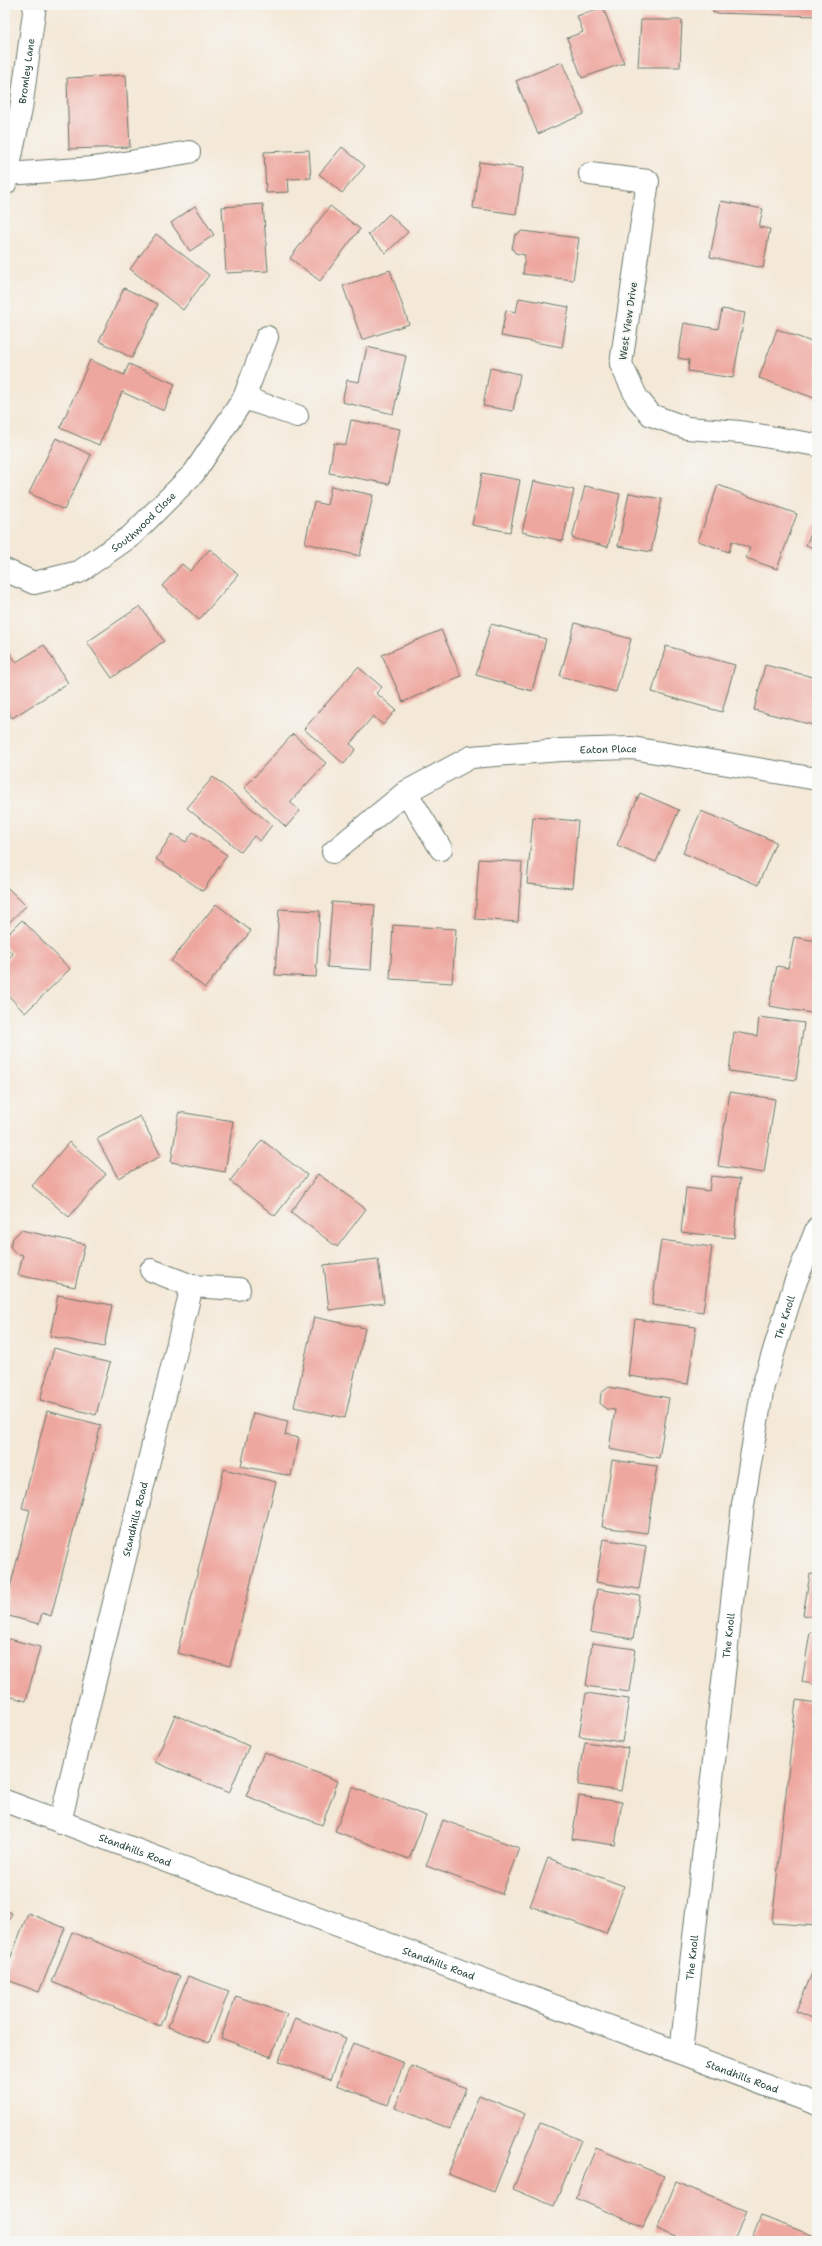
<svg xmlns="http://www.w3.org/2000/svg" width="822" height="2246" viewBox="0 0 822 2246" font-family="'Shantell Sans',sans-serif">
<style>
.building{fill:#eea79f}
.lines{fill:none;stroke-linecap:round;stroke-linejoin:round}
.minor-casing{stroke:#6a796d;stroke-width:24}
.minor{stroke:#fff;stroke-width:22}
.labels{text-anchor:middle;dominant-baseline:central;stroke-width:4;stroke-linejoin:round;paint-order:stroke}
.street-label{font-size:10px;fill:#1f3d34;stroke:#f6f6f2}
</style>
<rect width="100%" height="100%" fill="#f6f6f2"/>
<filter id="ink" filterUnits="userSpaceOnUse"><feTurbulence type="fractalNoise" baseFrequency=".025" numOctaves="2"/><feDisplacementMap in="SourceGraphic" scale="8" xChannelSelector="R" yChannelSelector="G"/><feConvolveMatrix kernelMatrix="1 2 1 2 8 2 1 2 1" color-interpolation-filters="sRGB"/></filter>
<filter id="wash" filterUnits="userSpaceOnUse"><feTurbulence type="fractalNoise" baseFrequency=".012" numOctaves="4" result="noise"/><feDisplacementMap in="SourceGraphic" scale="16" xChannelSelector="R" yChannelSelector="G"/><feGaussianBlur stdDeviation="0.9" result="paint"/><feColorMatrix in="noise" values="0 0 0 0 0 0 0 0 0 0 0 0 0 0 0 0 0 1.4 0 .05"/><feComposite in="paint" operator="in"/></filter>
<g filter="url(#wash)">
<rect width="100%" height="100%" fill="#f4e8d7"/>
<g id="blocks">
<path class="building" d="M714,5H817V16L713,13Z
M603,7L624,63L582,78L567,38L583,32L577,16Z
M641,20H682L680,67H638Z
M562,62L584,114L538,134L516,81Z
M126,75L130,147L69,149L67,78Z
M342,147L365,166L342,193L319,174Z
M309,150L311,178L288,179L289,192L266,193L264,152Z
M479,162L523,168L516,214L473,208Z
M721,201L763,209L759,227L770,229L763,268L710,257Z
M263,204L268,271L226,273L222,207Z
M195,206L214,235L190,251L171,223Z
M330,206L360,229L320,281L290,258Z
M389,214L408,232L386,253L368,235Z
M522,231L579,238L573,280L523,274L525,255L515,253L512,248L515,235Z
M156,234L209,275L183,310L130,269Z
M390,270L409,324L362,340L343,286Z
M124,288L158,304L132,358L99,341Z
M519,298L569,307L562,347L501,336L506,310L516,312Z
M722,309L745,313L733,378L688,371L689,360L678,358L684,323L718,329Z
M777,329L817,344V399L759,378Z
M367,347L406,356L393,414L342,402L347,380L359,382Z
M90,360L124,375L129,364L175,384L164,411L122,392L99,445L60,428Z
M490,368L520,374L513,411L483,406Z
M351,420L400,429L389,484L329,473L334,443L346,445Z
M56,438L91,455L64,510L29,493Z
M482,473L520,480L510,532L472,525Z
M534,481L574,490L563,541L522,532Z
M718,485L797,514L777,569L746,558L750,548L732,541L729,552L698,541Z
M331,486L373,495L360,556L305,543L314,502L327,505Z
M585,486L620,494L608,547L572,538Z
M629,493L662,499L651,552L618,546Z
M817,521V550L806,545Z
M210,549L238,575L199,620L162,586L182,564L190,571Z
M140,606L164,641L112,678L87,642Z
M575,623L631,639L616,692L560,676Z
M491,624L546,639L532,691L476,675Z
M441,630L461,676L403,702L382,655Z
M44,645L68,683L12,718L5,706V653L8,650L16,662Z
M666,646L735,665L722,712L652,692Z
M765,665L817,678V726L754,710Z
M358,667L382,687L376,693L396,710L383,725L373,716L350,744L356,749L344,764L304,729Z
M293,734L326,763L290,802L300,811L286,827L244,788Z
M213,777L272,825L260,841L254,836L241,852L187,808Z
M640,793L679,810L656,862L617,845Z
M701,811L776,842L758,885L683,853Z
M533,817L578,821L572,888L527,884Z
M193,832L227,855L203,891L156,859L172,834L186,842Z
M479,859L522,862L518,922L475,919Z
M7,887L26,906L5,926V889Z
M817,899V914L812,912Z
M332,902L375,905L371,970L327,967Z
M216,904L251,931L205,988L171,961Z
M279,909L320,911L316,977L275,975Z
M22,920L70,969L25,1013L5,992V962L13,954L5,946V937Z
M393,925L456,929L452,983L390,979Z
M794,937L817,941V1014L769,1006L777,966L788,968Z
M759,1017L804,1023L796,1080L729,1071L734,1032L757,1036Z
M730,1092L775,1099L764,1173L718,1166Z
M179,1112L233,1121L225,1172L171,1162Z
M140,1116L161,1156L118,1178L97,1139Z
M262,1140L307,1175L275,1216L230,1181Z
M69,1142L106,1174L69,1217L32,1186Z
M318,1174L366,1209L337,1247L291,1212Z
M711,1176L740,1179L734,1238L681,1232L686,1188L709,1191Z
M21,1230L85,1244L75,1287L18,1275L23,1255L15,1253L10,1246L13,1238Z
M661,1240L712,1247L703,1312L652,1305Z
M378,1259L384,1303L329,1310L324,1265Z
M58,1295L112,1305L104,1347L50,1336Z
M314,1317L365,1328L345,1418L294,1407Z
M635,1319L696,1327L688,1384L628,1376Z
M54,1348L110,1363L96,1415L40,1400Z
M609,1387L669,1398L659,1458L609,1449L615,1410L606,1409L600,1403L601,1393Z
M47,1411L101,1425L51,1616L42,1613L39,1624L5,1615V1607L30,1510L22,1508Z
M253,1413L288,1421L285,1435L299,1438L291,1476L241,1466Z
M612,1460L657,1466L647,1533L602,1527Z
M224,1469L276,1482L230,1666L177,1653Z
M603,1539L646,1546L639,1589L596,1582Z
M810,1574L817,1575V1617L803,1615Z
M597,1589L640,1596L633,1639L590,1632Z
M810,1632L817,1633V1685L802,1682Z
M5,1638L40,1647L26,1701L5,1695Z
M592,1643L635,1649L629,1692L586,1686Z
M586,1693L629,1699L622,1742L579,1736Z
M796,1700L817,1703V1926L772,1923Z
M175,1715L249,1746L229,1793L155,1762Z
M585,1742L628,1748L621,1791L578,1785Z
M264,1752L338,1781L322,1825L246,1796Z
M352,1787L426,1816L409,1859L335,1831Z
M579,1796L622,1802L615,1845L572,1839Z
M443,1820L519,1848L502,1894L426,1866Z
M548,1858L624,1886L606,1934L530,1906Z
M5,1910L12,1913L5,1929Z
M28,1913L65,1928L39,1992L5,1979V1972Z
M72,1932L180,1976L160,2026L52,1982Z
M817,1962V2020L796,2011Z
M188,1976L229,1991L209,2043L168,2027Z
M236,1996L287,2014L271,2057L221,2038Z
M295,2018L346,2038L330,2080L279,2061Z
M353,2043L404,2063L388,2105L337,2085Z
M411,2066L466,2088L450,2129L395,2108Z
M479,2095L525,2114L494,2192L448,2174Z
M540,2123L581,2140L554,2206L513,2189Z
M596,2148L664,2176L643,2227L575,2198Z
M676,2182L746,2211L734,2241H686L657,2229Z
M761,2216L817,2237V2241H751Z"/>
</g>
</g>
<g filter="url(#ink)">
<use href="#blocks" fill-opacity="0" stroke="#6a796d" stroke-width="1"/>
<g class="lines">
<g class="minor-casing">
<g id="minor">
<path d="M7,174L94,168L189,152"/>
<path d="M590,174L648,181L621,364L637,398L651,415L687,428L740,432L817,445"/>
<path id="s1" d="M5,184L21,109L35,5"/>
<path d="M244,398L297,416"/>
<path id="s2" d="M5,570L34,583L79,572L131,536L194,473L244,398L267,337"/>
<path d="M406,792L441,849"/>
<path id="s3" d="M333,852L406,792L471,757L561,750L632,748L817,779"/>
<path d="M151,1270L192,1286L239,1289"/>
<path id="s4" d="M5,1801L817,2104"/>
<path id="s5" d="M60,1822L192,1286"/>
<path id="s6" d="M681,2052L743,1505L763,1386L794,1286L817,1228"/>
</g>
</g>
<use href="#minor" class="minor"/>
</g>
</g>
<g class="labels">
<g class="street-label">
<text stroke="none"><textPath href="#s1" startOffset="115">Bromley Lane</textPath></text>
<text transform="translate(628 321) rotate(-82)">West View Drive</text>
<text stroke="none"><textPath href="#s2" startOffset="160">Southwood Close</textPath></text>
<text stroke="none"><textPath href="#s3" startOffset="306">Eaton Place</textPath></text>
<text stroke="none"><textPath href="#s6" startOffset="743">The Knoll</textPath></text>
<text stroke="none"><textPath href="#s5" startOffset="312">Standhills Road</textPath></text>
<text stroke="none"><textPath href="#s6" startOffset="419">The Knoll</textPath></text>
<text stroke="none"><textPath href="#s4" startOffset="139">Standhills Road</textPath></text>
<text stroke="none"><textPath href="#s6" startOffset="95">The Knoll</textPath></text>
<text stroke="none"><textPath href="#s4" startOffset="463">Standhills Road</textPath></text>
<text stroke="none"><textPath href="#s4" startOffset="787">Standhills Road</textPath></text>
</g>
</g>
<rect width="822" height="2246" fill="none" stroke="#f6f6f2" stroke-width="20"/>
</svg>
